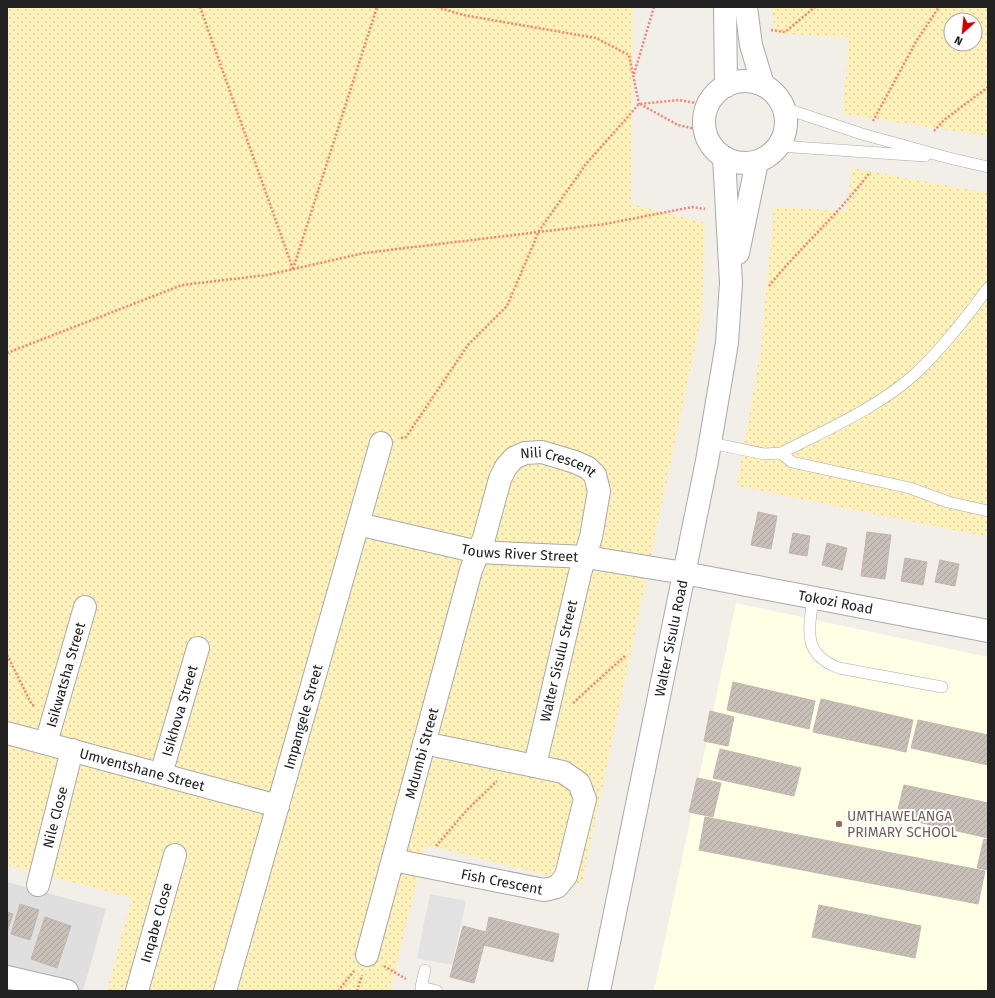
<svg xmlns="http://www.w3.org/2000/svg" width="995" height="998" viewBox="0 0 995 998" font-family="'Fira Sans',sans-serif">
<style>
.residential{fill:#e0dfdf}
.education{fill:#ffffe5}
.sand{fill:url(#sand-dots);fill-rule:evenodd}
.parking{fill:#e2e2e2}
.building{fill:url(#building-hatch);stroke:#c4b6ab}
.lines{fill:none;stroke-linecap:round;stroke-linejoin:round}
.service-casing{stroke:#a9a9a9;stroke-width:12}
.minor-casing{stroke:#a9a9a9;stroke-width:24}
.tertiary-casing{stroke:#a9a9a9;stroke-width:24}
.path{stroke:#fa8072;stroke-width:2.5;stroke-dasharray:2 2;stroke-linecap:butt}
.service{stroke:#fff;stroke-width:11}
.minor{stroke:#fff;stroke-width:22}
.tertiary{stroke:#fff;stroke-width:22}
.education-dot{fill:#8d6e63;stroke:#fff;stroke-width:1.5}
.labels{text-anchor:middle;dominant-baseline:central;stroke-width:4;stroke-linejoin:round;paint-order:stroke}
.street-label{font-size:14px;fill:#222;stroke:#fff}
.education-label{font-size:14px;fill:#785e54;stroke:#fff;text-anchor:start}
</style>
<defs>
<pattern id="sand-dots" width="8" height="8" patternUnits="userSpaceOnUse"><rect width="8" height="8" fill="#fff1ba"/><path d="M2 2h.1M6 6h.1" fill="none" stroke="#dacea0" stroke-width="1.8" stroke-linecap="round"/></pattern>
<pattern id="building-hatch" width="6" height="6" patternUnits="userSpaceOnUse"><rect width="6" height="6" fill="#c7bfb8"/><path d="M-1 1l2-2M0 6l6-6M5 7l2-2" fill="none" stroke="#aba49e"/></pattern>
</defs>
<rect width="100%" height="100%" fill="#f2efe9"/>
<path class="residential" d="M7,882L106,909L83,991H7Z"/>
<path class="education" d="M736,603L988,657V991H654Z"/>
<path class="sand" d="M7,7H633L631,204L705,223L702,313L582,884L426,845L390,991H107L132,898L7,865Z
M772,7H988V136L843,114L849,38L775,33ZM951,20H975V44H951Z
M852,168L988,193V537L737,486L761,348L774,207L846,211Z"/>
<path class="parking" d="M430,894L466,901L452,965L417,958Z"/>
<path class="building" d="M758,512L777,516L771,549L751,545Z
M867,532L891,535L885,579L861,576Z
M793,533L810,536L807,556L789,553Z
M827,543L847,548L842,570L822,565Z
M905,558L927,562L923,585L901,581Z
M940,560L959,564L955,586L935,582Z
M733,682L815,701L809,729L727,710Z
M821,699L913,720L906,752L813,732Z
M710,711L734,717L728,746L704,741Z
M918,720L988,735V765L911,748Z
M720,749L801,768L794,796L713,778Z
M697,778L721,783L713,817L689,812Z
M904,785L988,803V838L896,817Z
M705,817L985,871L978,904L699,850Z
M984,839L988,840V870L977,868Z
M20,904L39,910L30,940L11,934Z
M819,905L921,926L915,958L812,937Z
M7,912L13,914L7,932Z
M45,917L71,926L57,968L31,959Z
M489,917L559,934L553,962L484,945L474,983L450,977L463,926L486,932Z"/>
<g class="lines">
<g class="service-casing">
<path id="service" d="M784,108L862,134L949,158L988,167
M779,146L925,156
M711,443L764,454L781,453C824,431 879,407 915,374C943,348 966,318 988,288
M781,453L792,462L910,488L948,502L988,511
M813,598C809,631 802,654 839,668L942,687
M425,970L421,987L437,991"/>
</g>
<g class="minor-casing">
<g id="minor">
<path id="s1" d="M358,524L478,552L586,557L684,573L988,631"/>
<path id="s2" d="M7,733L278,806"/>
<path id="s3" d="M46,743L85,607"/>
<path id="s4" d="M161,774L198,648"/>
<path id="s5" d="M393,860L544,890L557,887L566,876L585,799L579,783L563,772L424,743"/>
<path id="s6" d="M38,885L72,750"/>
<path id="s7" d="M367,955L471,570L484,538L500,479L506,467L514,458L525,453L542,452L575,462L588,468L595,475L599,491L591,537L580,573L535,765"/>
<path d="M7,977L67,991"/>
<path id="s8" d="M137,991L175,855"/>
<path id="s9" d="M225,991L381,443"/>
</g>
</g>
<g class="tertiary-casing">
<g id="tertiary">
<path d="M725,7L726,86"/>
<path d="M746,7L751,45L763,85"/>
<circle cx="745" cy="122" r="41"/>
<path d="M738,253L757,162"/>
<path id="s10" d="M599,991L707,461L727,343L731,283L724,157"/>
</g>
</g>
<path class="path" d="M200,7L293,269
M437,7L463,15L596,38L629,55L639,104
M771,30L785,32L815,7
M634,74L654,7
M640,104L678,125L705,131
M873,121L917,40L939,7
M934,131L944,120L988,87
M293,269L377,7
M769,286C801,246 840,213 870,172
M7,353L182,285L267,275L364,253L605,224L692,207L705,209
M401,438L406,437L468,345L507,306L539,231L586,164L639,104L679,100L707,105
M7,655L32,705L35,706
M573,703L626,655
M436,846L468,809L497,781
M384,966L406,979
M338,991L354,971
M357,991L362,975"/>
<use href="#service" class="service"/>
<use href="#minor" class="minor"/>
<use href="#tertiary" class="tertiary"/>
</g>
<circle class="education-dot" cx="839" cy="824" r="4"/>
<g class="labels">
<g class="street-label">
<text stroke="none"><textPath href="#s7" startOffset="567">Nili Crescent</textPath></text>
<text stroke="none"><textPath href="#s1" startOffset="165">Touws River Street</textPath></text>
<text stroke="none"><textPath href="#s1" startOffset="485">Tokozi Road</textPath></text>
<text stroke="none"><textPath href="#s10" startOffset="360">Walter Sisulu Road</textPath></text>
<text transform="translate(559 661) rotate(-77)">Walter Sisulu Street</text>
<text stroke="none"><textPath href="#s3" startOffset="71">Isikwatsha Street</textPath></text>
<text stroke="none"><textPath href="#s4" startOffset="66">Isikhova Street</textPath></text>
<text stroke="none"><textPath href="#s9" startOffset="285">Impangele Street</textPath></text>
<text stroke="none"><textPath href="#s7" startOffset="209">Mdumbi Street</textPath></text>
<text stroke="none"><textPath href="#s2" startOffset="140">Umventshane Street</textPath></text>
<text stroke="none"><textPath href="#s6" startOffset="70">Nile Close</textPath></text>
<text stroke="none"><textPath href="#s5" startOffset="111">Fish Crescent</textPath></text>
<text stroke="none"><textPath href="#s8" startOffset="71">Inqabe Close</textPath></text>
</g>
<g class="education-label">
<text x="847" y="816">UMTHAWELANGA<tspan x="847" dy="16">PRIMARY SCHOOL</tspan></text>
</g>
</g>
<rect width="995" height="998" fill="none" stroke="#222222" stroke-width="16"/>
<g transform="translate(963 32) rotate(207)"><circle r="19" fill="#ffffff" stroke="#a7a7a7"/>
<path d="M0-3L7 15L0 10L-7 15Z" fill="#d40000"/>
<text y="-6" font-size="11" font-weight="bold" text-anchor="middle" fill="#222222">N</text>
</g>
</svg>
